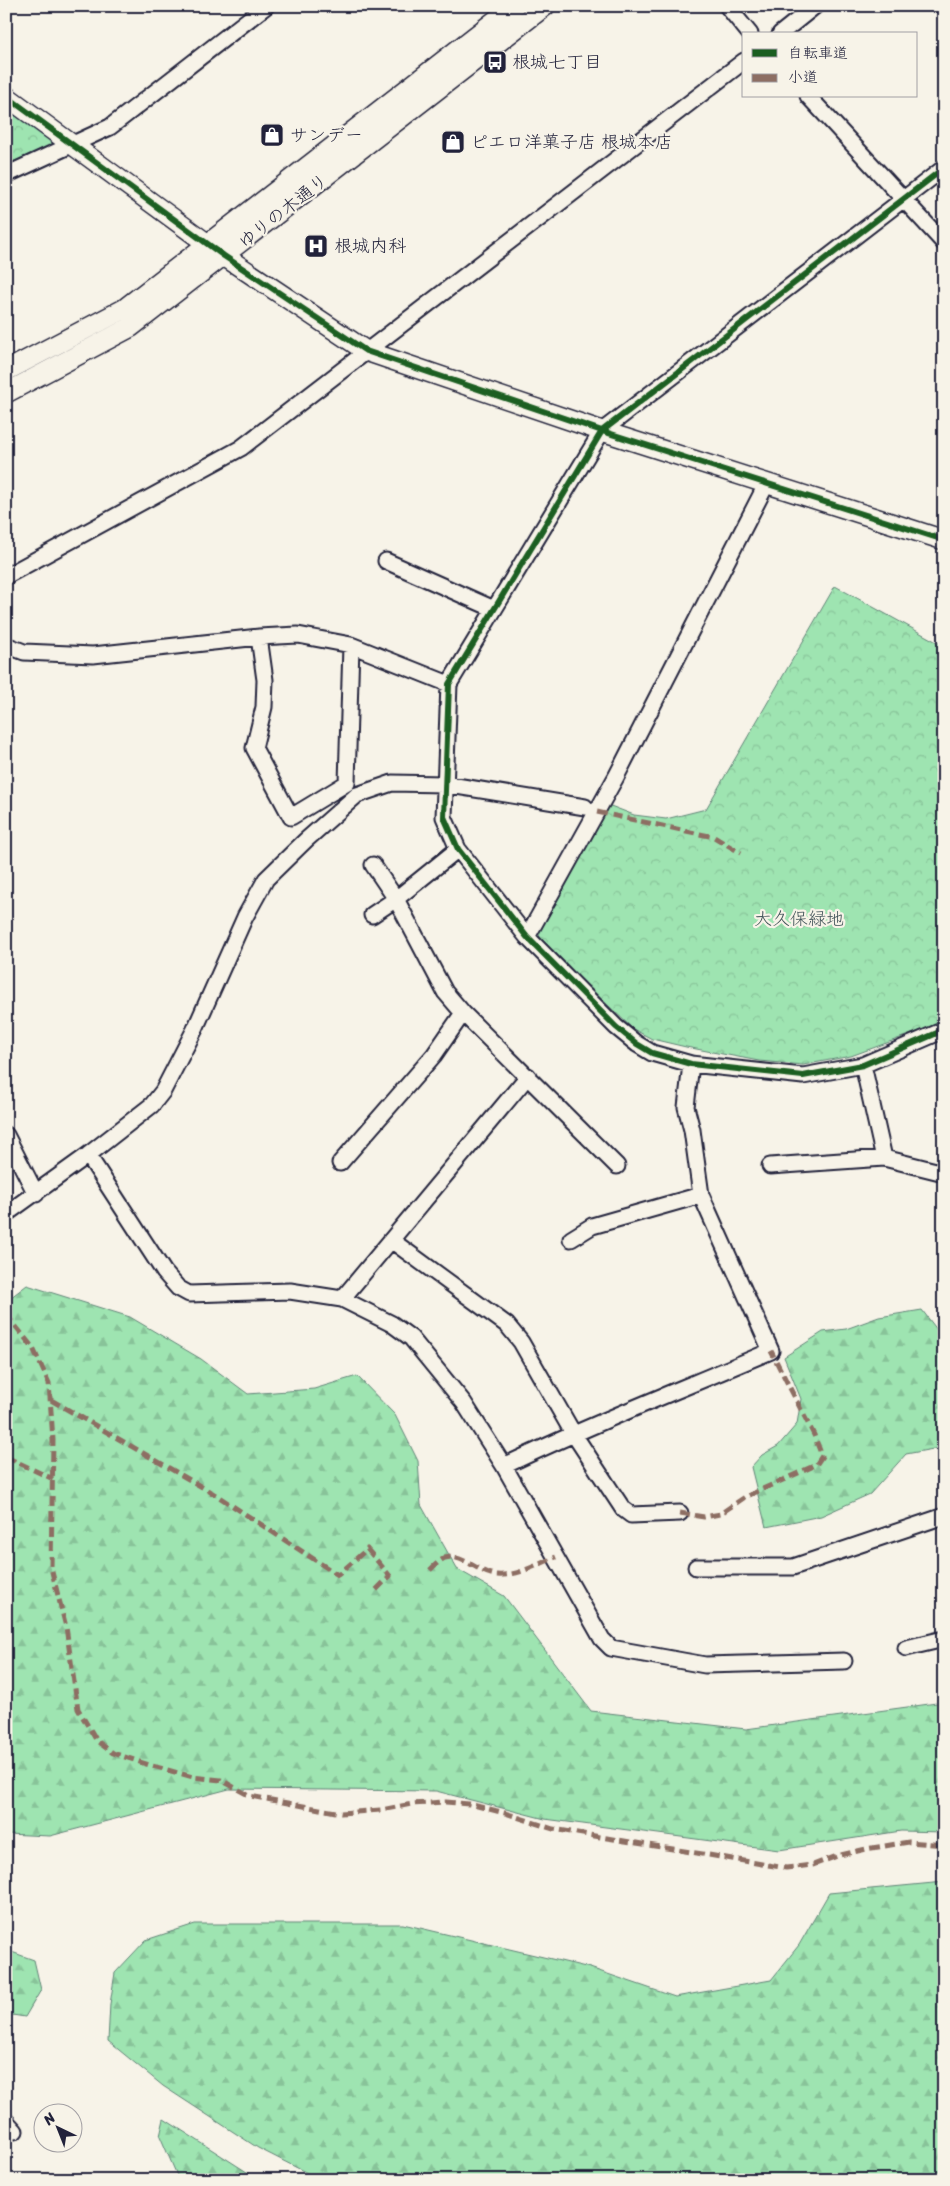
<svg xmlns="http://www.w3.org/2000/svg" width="950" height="2186" viewBox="0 0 950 2186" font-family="Sriracha,'Klee One',sans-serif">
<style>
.forest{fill:url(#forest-firs);stroke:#608376}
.park{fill:url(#park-crowns);stroke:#608376}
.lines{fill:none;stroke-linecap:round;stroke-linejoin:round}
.minor-casing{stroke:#22223b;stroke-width:19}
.tertiary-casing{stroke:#22223b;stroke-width:22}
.minor{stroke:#f7f3e8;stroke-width:15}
.tertiary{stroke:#f7f3e8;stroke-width:19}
.quiet{stroke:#8d6e63;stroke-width:5;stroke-dasharray:10 5;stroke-linecap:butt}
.cycleway-casing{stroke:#f7f3e8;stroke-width:9}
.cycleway{stroke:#1b5e20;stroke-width:6}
.labels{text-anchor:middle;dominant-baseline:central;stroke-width:4.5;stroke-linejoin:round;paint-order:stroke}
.poi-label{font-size:18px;fill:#22223b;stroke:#f7f3e8;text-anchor:start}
.street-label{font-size:18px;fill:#22223b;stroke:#f7f3e8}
.park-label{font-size:18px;fill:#415258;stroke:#f7f3e8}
</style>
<defs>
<pattern id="forest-firs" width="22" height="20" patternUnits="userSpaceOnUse" patternTransform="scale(1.25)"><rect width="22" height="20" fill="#9ee4b1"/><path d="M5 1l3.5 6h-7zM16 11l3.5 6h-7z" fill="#88c399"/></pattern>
<pattern id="park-crowns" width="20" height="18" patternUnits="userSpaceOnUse" patternTransform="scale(1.25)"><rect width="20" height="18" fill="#9ee4b1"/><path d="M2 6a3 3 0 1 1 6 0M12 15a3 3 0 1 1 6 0" fill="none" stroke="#88c399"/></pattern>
</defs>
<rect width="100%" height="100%" fill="#f7f3e8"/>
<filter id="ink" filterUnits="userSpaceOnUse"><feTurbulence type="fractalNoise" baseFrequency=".02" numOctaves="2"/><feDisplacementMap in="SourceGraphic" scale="10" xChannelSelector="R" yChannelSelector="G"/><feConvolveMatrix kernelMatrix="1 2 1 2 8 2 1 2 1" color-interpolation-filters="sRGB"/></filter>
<g filter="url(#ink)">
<path class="forest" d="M27,1285L130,1317L201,1359L248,1394L314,1389L357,1376L395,1415L418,1461L421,1505L457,1569L504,1596L591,1711L746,1729L944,1702V1832L901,1831L779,1850L545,1819L436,1791L229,1789L50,1836L6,1834V1301Z
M922,1310L944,1339V1447L906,1454L870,1494L821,1516L766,1527L751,1467L762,1455L778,1446L797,1424L801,1399L784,1357L823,1332L846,1329L879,1317Z
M944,1882V2180H321L258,2148L163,2086L108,2041L110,2004L115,1973L146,1940L195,1924H403L590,1968L675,1997L771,1980L799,1945L829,1893Z
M6,1950L34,1960L41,1990L25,2017L6,2014Z
M164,2119L250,2174L253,2180H179L160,2136Z"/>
<path class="park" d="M6,96L73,146L6,175Z
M835,586L944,646V1022L851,1056L803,1065L759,1061L686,1047L652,1039L633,1029L542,942L538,932L608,805L634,815L666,819L706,809Z"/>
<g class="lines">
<g class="minor-casing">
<path id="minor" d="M727,6L750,34
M780,34L815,6
M808,96L944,243
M944,168L602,431L449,684L444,817L458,849L527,937L616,1027L637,1044L652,1053L691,1064L803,1076L863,1065L944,1030
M6,175L110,127L266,6
M386,561L494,609
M6,576L241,448L744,61
M259,637L265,680L264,707L254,748L291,817L347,783L351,645
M6,645L24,652L93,655L259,637L298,635L351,645L449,684
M373,865L396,899L445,992L463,1013L617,1166
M372,915L396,899L458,849
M527,937L616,777L767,483
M863,1065L884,1158
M6,1135L36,1194
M88,1155L164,1272L178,1288L189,1294L290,1291L342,1299L392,1324L411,1338L464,1403L504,1466L602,1639L611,1648L705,1665L844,1661
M340,1163L434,1055L463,1013
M770,1166L884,1158L944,1173
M6,1214L88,1155L152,1105L163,1091L195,1029L245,917L266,879L306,840L357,795L392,783L444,784L585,807
M571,1239L592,1226L701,1195
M391,1240L507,1325L521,1342L573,1433L623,1509L631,1515L680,1513
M342,1299L528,1076
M504,1466C591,1424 682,1389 771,1351L701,1195L692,1130L686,1107L691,1064
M696,1567H793L944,1516
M906,1648L944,1639
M6,2121L15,2131"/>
</g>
<g class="tertiary-casing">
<path id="tertiary" d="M6,96L224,256L366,351L602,431L944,540
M6,371L124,309L514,6
M6,393L131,327L545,6"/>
</g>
<use href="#minor" class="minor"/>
<use href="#tertiary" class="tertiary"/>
<path class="quiet" d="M597,812L714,837L741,853
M6,1314L33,1348L49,1383L53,1440L51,1568L66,1627L78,1709L97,1741L113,1753L149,1765L193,1777L221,1780L250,1796L341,1813L381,1810L412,1804L446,1802L469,1804L505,1813L553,1829L786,1868L813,1865L840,1855L866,1849L909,1842L944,1845
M51,1400L216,1495L338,1575L367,1549L390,1576L376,1590
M6,1457L53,1479
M680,1513L704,1517L720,1514L745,1497L816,1465L822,1456L814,1435L771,1351
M430,1570C434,1566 440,1560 445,1558C462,1553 480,1574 496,1575C516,1577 538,1564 556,1557"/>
<g class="cycleway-casing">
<path id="cycleway" d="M6,96L224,256L366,351L602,431L944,540
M944,168L602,431L449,684L444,817L458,849L527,937L616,1027L637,1044L652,1053L691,1064L803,1076L863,1065L944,1030"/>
</g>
<use href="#cycleway" class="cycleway"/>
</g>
</g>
<defs>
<g id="bus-square" transform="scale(1.25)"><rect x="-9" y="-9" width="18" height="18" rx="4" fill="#22223b" stroke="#f7f3e8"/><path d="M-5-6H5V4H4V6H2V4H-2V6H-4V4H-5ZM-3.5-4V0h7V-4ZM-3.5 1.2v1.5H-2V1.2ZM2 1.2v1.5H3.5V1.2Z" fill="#fff"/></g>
<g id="shop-square" transform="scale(1.25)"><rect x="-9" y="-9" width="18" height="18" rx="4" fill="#22223b" stroke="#f7f3e8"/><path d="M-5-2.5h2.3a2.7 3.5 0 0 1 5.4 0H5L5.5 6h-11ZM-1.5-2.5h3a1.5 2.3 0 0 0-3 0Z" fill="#fff"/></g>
<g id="hospital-square" transform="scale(1.25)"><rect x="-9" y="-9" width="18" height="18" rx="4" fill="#22223b" stroke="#f7f3e8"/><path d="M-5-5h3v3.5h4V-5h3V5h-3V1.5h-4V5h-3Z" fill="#fff"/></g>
</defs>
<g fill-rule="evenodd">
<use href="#bus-square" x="495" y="62"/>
<use href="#shop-square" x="272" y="135"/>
<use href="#shop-square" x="453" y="142"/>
<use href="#hospital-square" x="316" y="246"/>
</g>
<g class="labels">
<g class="poi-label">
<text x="512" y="62">根城七丁目</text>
<text x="290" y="135">サンデー</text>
<text x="470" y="142">ピエロ洋菓子店 根城本店</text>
<text x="334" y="246">根城内科</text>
</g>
<g class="street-label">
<text transform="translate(283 211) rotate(-38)">ゆりの木通り</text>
</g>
<g class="park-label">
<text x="799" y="919">大久保緑地</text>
</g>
</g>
<rect width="950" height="2186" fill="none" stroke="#f7f3e8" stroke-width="25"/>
<rect x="12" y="12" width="925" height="2161" fill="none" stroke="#22223b" stroke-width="2" filter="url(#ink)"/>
<rect x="742" y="32" width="175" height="65" fill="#f7f3e8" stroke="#a29fa3"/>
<rect x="752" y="49" width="25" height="8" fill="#1b5e20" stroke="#a29fa3"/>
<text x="788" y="58" font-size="15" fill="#22223b">自転車道</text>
<rect x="752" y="74" width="25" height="8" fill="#8d6e63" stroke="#a29fa3"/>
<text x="788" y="82" font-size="15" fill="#22223b">小道</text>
<g transform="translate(58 2128) rotate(317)"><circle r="24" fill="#f7f3e8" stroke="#a29fa3"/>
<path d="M0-4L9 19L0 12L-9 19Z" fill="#22223b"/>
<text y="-8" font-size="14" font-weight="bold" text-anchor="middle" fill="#22223b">N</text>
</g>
</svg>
